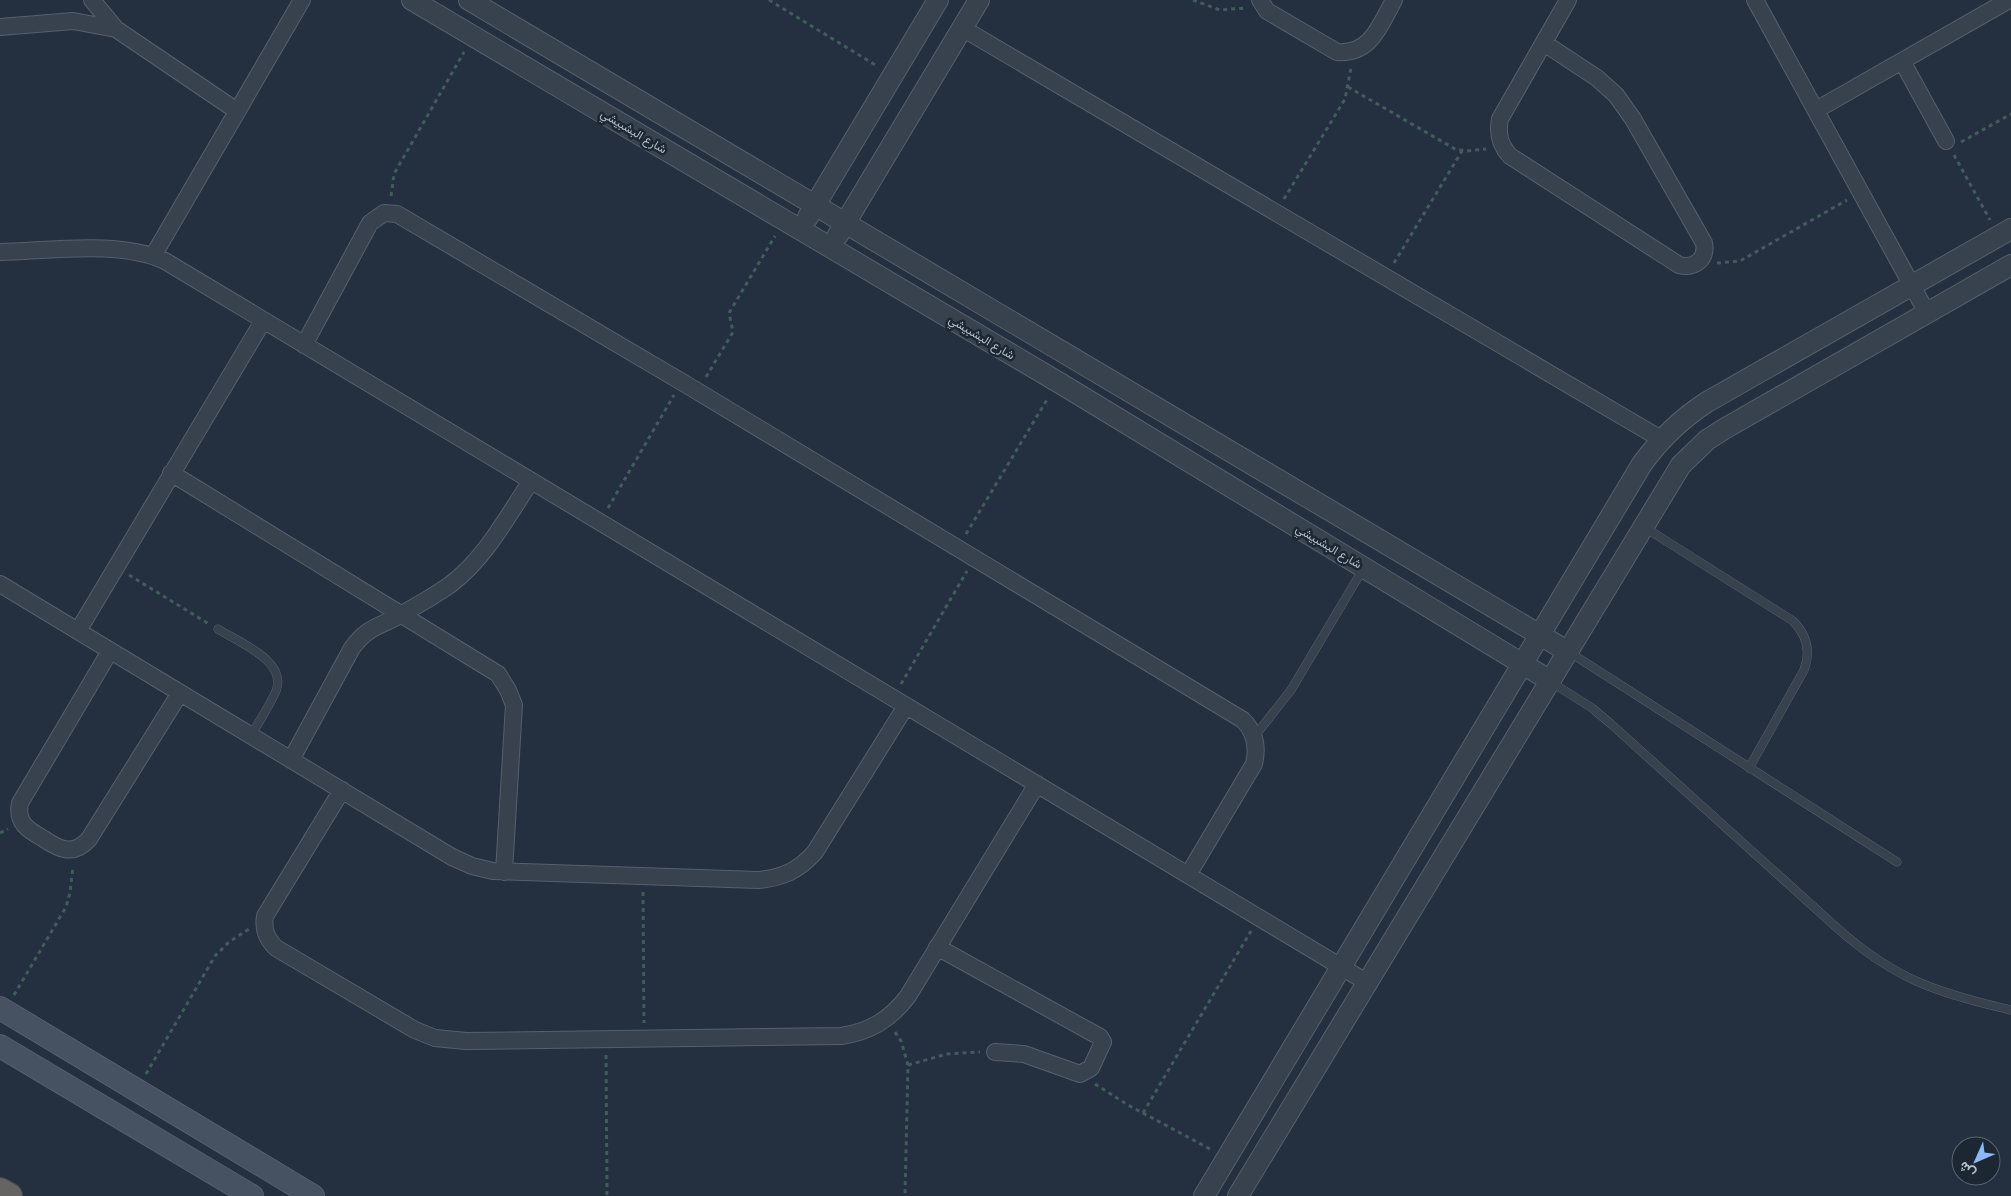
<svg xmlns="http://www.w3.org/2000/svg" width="2011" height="1196" viewBox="0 0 2011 1196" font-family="Poppins,Vazirmatn,sans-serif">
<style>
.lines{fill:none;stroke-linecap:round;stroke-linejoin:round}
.service-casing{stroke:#56606c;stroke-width:9}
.minor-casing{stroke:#56606c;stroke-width:18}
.tertiary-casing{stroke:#56606c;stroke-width:22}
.secondary-casing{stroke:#56606c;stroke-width:24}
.trunk-casing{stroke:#434d59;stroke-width:28}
.path{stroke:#445b5d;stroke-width:3;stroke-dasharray:4 4;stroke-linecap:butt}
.service{stroke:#38424f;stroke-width:8}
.minor{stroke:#38424f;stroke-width:16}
.tertiary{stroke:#38424f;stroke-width:20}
.secondary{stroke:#465162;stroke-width:22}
.trunk{stroke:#666462;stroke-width:26}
.labels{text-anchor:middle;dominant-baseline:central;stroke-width:5;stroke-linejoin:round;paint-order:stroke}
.street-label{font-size:12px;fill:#b4bdc9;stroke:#1d2734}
</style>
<rect width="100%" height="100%" fill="#24303f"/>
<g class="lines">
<g class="service-casing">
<path id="service" d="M1644,527L1793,621C1807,635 1811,651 1804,670L1749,768
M218,629C238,642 288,661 276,691C269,707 259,721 251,736
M1569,652L1897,862
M1551,682L1592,708L1611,724L1836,927C1894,979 1937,993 2011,1010
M1254,737L1291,690L1363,569"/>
</g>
<g class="minor-casing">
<path id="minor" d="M92,0L116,29
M1260,0L1267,11L1337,52C1371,55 1380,25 1394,0
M1755,0L1927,313
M0,27L73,21L116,29L237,111
M962,28L1661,439
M1544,43L1597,78L1616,95L1633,119L1704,243C1707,259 1695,269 1679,265L1510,156C1500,145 1497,134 1500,119L1568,0
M1902,61L1946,141
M1816,110L2009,0
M0,252C49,251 120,240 165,261L1368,983
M153,256L302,0
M304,345L370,223L384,213L397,214L682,382L1243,720C1255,732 1258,747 1254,764L1188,875
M171,473L498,674L508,690L514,705L504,872
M0,584L452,857L472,866L493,871L758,880C783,878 799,870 815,852L906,706
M78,631L263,321
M110,651L20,803C16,823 28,830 44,839C60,850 74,856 89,839L180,693
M291,760L352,648C368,626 380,627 402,614C418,605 436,595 451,584C486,557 507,517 531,481
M342,790L265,916C263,929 266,938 276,948L415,1030L435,1038L466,1041L841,1036C869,1032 890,1020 908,996L1037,784
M937,947L1100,1037L1103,1042L1091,1068L1080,1074L1024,1054L995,1052"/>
</g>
<g class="tertiary-casing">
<path id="tertiary" d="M412,0L1058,382L1549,680
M469,0L1567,651
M808,217L938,0
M838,235L979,0
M1204,1196L1642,464C1660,439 1681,419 1707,402L2011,229
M1238,1196L1681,465L1707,440L1724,429L2011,265"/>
</g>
<g class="secondary-casing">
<path id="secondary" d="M0,1008L313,1196
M0,1046L252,1196"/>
</g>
<g class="trunk-casing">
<path id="trunk" d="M0,1191L9,1196"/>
</g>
<path class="path" d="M769,0L877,66
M1193,0L1220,10L1245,8
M1348,87L1455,149L1466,151L1486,149
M1961,142L2011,114
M1954,155L1990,220
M391,196L394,174L464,52
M1284,199L1345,99L1351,68
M1394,263L1462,151
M1717,263L1740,261L1847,200
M706,377L733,332L729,313L775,236
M608,508L674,395
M966,534L1048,398
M129,575L209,624
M901,684L967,571
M0,833L8,829
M643,892L644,1023
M14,995L66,907L70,893L73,866
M895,1032L901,1041L908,1065L905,1196
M606,1055L607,1196
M908,1065L947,1054L980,1052
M146,1074L215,956L229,942L249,929
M1095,1084L1128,1105L1212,1150
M1143,1113L1251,931"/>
<use href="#service" class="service"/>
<use href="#minor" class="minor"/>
<use href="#tertiary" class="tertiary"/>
<use href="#secondary" class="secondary"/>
<use href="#trunk" class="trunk"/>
</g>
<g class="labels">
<g class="street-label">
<text transform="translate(634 131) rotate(31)">شارع البشبيشي</text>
<text transform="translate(982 337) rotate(31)">شارع البشبيشي</text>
<text transform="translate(1329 546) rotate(31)">شارع البشبيشي</text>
</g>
</g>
<g transform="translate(1976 1161) rotate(225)"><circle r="24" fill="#1d2734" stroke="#596370"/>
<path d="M0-4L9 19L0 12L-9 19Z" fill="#88b9fa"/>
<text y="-8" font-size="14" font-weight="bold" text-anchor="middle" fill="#b4bdc9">ش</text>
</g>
</svg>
